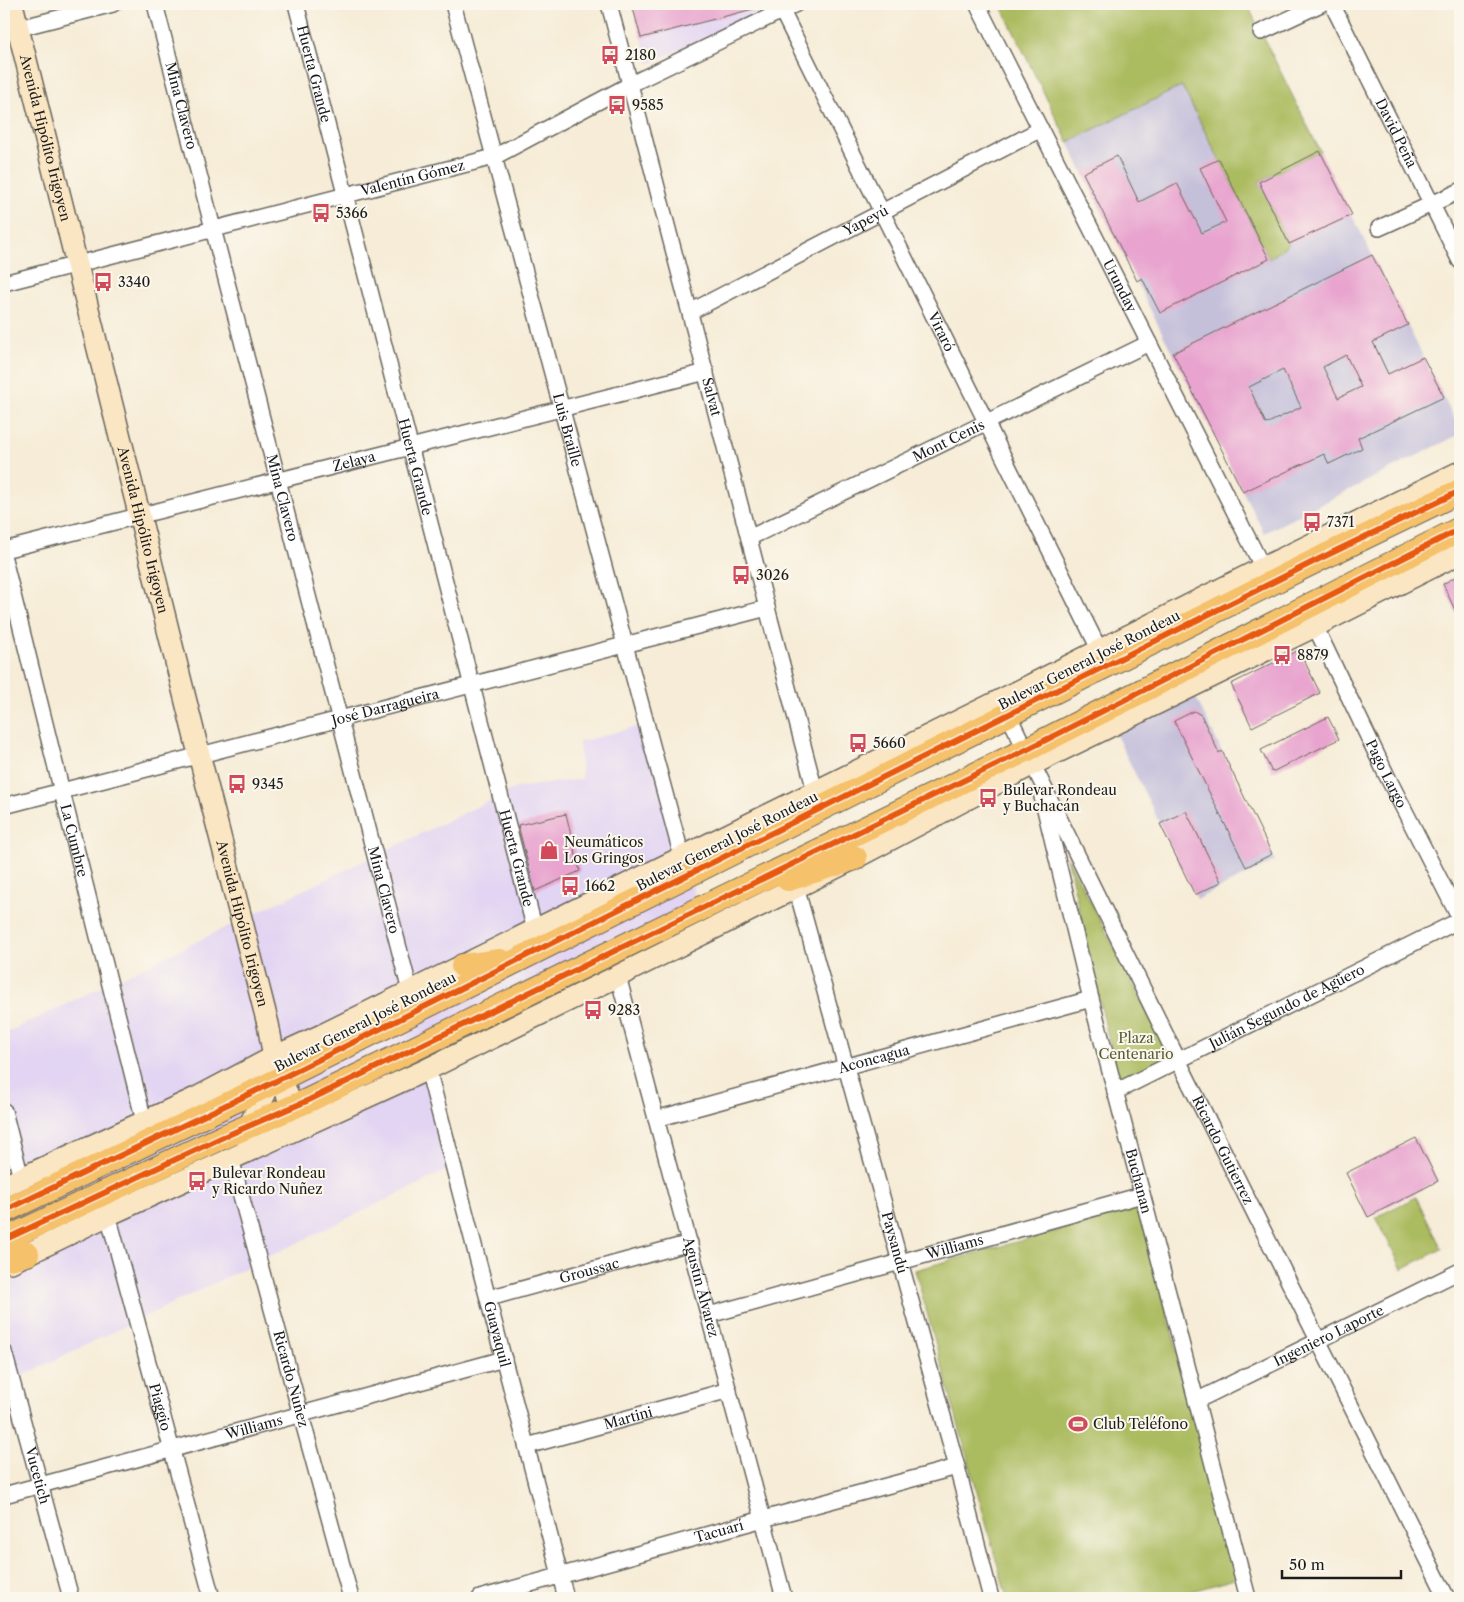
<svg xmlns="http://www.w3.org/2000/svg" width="1464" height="1602" viewBox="0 0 1464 1602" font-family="'Libre Caslon Text',serif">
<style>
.built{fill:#e2d4f3}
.industrial{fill:#c5c0da}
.green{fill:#abbb5e;stroke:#646c3d}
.building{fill:#e8a4cf;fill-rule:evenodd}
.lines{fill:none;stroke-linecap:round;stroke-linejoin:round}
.street-casing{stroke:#68655d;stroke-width:18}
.secondary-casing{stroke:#68655d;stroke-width:24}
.primary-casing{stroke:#68655d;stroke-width:26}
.street{stroke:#fff;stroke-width:15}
.secondary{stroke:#fbe6c4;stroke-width:21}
.primary{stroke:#f5c16b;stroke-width:24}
.cycleway-casing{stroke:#fbf7ec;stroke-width:9}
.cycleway{stroke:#e8590c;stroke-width:6}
.labels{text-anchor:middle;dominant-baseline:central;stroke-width:4;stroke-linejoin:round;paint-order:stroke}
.poi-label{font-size:14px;fill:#1c1c1c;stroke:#fbf7ec;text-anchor:start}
.street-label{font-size:14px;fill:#1c1c1c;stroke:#fbf7ec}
.park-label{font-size:14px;fill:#555c36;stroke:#fbf7ec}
</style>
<rect width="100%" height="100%" fill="#fbf7ec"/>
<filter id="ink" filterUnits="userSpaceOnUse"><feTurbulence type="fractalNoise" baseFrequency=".02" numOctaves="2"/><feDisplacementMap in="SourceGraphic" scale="10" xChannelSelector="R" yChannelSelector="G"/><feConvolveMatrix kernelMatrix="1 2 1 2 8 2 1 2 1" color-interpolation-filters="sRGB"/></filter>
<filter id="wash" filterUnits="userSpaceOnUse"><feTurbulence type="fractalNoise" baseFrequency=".0096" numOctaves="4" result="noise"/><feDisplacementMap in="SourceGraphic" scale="20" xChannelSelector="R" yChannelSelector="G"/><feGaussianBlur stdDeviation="1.12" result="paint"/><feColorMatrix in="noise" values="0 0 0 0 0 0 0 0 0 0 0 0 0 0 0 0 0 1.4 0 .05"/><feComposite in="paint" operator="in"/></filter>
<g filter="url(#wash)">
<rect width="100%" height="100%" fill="#f6ecd7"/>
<path class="built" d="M632,4H776L649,64Z
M646,724L705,932L428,1069L454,1167L12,1381L4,1352V1221L20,1178L4,1084V1034L516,788L582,779L579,742Z"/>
<path class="industrial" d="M1182,85L1269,259L1289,244L1352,215L1460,430V434L1264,533L1154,317L1068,142Z
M1194,694L1275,861L1197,899L1115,733Z"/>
<path class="green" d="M1000,4H1247L1320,151L1259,182L1289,244L1269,259L1182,86L1068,142Z
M1067,857L1172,1058L1119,1085Z
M1416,1197L1442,1249L1402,1269L1376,1217Z
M1139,1208L1238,1578L1167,1598H1007L915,1270Z"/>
<g id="blocks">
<path class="building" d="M632,4H756L757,8L641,38Z
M1320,151L1352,215L1289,244L1259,182Z
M1117,156L1139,202L1177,183L1202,233L1226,222L1200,168L1219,159L1269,259L1160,313L1142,278L1137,281L1083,173Z
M1372,255L1408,325L1373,342L1388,374L1423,357L1444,397L1358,438L1362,448L1329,464L1324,454L1243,492L1173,353ZM1346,355L1361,387L1338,398L1323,367ZM1283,370L1301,407L1266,424L1249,387Z
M1460,574V621L1443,584Z
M1299,650L1320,693L1252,727L1231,684Z
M1194,711L1201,715L1219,753L1222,751L1272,854L1246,867L1174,721Z
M1328,717L1339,739L1272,772L1261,750Z
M1186,811L1221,882L1195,895L1160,824Z
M566,814L580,871L535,891L518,825Z
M1416,1138L1438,1181L1368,1217L1346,1173Z"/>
</g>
</g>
<g filter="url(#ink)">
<use href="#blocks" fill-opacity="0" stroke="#68655d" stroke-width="1"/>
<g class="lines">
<g class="street-casing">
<g id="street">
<path id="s1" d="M155,4L410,991"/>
<path id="s2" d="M296,4L535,930"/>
<path id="s3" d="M453,4L682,857"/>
<path id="s4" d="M609,4L815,791"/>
<path id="s5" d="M977,4L1263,568"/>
<path id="s6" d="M1332,4L1460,261"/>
<path id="s7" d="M782,11L1100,651"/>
<path d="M4,32L113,4"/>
<path d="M1261,32L1321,4"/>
<path d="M1379,228L1460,191"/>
<path id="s8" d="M4,283L494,157L631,84L796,4"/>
<path id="s9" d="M690,312L1041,129"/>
<path id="s10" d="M749,538L1149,343"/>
<path id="s11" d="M4,550L706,372"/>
<path id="s12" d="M4,559L144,1121"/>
<path id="s13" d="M1315,626L1386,774L1460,919"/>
<path id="s14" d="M1004,706L1178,1060L1447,1598"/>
<path id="s15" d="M1042,797L1091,999L1248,1598"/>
<path id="s16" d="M4,806L767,608"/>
<path id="s17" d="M796,887L957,1467L991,1598"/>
<path id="s18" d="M618,976L784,1598"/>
<path id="s19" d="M428,1069L566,1598"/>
<path id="s20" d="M1115,1092L1460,920"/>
<path d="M4,1111L21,1178"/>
<path id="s21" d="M656,1119L1091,999"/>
<path id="s22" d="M231,1159L351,1598"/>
<path id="s23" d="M108,1215L212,1598"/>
<path id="s24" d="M489,1298L690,1243"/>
<path id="s25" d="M709,1315L1142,1195"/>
<path id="s26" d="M4,1352L71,1598"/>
<path id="s27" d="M1196,1401L1460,1271"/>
<path id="s28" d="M527,1446L729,1390"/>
<path id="s29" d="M4,1495L504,1359"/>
<path id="s30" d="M480,1598L763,1519L957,1467"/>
</g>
</g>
<g class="secondary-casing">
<g id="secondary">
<path id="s31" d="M12,4L199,754L268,1024L274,1057L297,1122"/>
<path d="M244,1136L270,1084L271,1075"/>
<path d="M4,1186L196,1098L274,1057L322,1035L1001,700L1263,568L1460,472"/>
<path d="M11,1262L108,1215L428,1069L618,976L855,858L1033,764L1315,626L1460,553"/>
</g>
</g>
<g class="primary-casing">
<path id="primary" d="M788,879L855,858
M463,966L500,961
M4,1211L270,1084L1321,558L1460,491
M4,1240L221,1138L309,1100L1026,750L1460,529
M4,1259L27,1254"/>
</g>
<use href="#street" class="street"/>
<use href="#secondary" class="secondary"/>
<use href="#primary" class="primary"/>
<g class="cycleway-casing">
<path id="cycleway" d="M4,1211L270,1084L1321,558L1460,491
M4,1240L221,1138L309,1100L1026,750L1460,529"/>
</g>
<use href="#cycleway" class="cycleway"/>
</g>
</g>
<defs>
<g id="bus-bare" transform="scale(1.5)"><path d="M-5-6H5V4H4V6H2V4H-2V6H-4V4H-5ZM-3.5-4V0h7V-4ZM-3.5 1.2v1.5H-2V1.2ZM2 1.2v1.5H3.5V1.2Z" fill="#d1495b" stroke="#fbf7ec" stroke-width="2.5" paint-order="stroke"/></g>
<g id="shop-bare" transform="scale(1.5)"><path d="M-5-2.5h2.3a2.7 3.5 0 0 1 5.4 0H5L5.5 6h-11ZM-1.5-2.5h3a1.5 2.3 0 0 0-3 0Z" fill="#d1495b" stroke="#fbf7ec" stroke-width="2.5" paint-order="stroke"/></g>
<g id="stadium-bare" transform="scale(1.5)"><path d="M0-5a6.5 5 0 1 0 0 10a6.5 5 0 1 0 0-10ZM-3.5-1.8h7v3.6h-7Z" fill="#d1495b" stroke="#fbf7ec" stroke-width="2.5" paint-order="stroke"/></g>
</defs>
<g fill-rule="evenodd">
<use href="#bus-bare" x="610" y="55"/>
<use href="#bus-bare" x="617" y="105"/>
<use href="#bus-bare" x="321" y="213"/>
<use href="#bus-bare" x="103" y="282"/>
<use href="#bus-bare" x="1312" y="522"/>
<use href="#bus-bare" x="741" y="575"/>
<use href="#bus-bare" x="1282" y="655"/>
<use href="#bus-bare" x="858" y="743"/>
<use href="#bus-bare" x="237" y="784"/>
<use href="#bus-bare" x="988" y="798"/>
<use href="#shop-bare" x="549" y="850"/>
<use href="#bus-bare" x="570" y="886"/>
<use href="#bus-bare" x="593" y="1010"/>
<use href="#bus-bare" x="197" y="1181"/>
<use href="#stadium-bare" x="1078" y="1424"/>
</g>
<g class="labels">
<g class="poi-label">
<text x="625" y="55">2180</text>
<text x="632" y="105">9585</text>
<text x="336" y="213">5366</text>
<text x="118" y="282">3340</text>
<text x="1327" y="522">7371</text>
<text x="756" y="575">3026</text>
<text x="1297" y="655">8879</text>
<text x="873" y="743">5660</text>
<text x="252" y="784">9345</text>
<text x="1003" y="790">Bulevar Rondeau<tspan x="1003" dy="16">y Buchacán</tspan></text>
<text x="564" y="842">Neumáticos<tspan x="564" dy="16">Los Gringos</tspan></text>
<text x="585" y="886">1662</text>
<text x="608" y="1010">9283</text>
<text x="212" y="1173">Bulevar Rondeau<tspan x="212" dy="16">y Ricardo Nuñez</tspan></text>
<text x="1093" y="1424">Club Teléfono</text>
</g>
<g class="street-label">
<text stroke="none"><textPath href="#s2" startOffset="72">Huerta Grande</textPath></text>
<text stroke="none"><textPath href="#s1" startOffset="105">Mina Clavero</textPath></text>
<text stroke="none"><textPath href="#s6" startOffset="144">David Peña</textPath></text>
<text stroke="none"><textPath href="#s31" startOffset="138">Avenida Hipólito Irigoyen</textPath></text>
<text stroke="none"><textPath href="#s8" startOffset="422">Valentín Gómez</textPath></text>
<text stroke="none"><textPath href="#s9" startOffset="198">Yapeyú</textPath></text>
<text stroke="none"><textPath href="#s5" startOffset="316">Urunday</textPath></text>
<text stroke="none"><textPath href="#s7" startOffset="358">Viraró</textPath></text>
<text stroke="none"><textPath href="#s4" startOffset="406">Salvat</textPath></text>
<text stroke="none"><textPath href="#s3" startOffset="441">Luis Braille</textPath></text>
<text stroke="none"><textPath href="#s10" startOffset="222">Mont Cenis</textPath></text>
<text stroke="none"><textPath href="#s11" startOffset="361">Zelaya</textPath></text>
<text stroke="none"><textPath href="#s2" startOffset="478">Huerta Grande</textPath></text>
<text stroke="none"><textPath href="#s1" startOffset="510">Mina Clavero</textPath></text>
<text stroke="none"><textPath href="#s31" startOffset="542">Avenida Hipólito Irigoyen</textPath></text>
<text transform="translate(1089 660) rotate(-27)">Bulevar General José Rondeau</text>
<text stroke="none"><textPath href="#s16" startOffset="394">José Darragueira</textPath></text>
<text stroke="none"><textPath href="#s13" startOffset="164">Pago Largo</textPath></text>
<text stroke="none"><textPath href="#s12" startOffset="290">La Cumbre</textPath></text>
<text transform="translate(727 841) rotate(-27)">Bulevar General José Rondeau</text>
<text stroke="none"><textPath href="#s2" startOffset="882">Huerta Grande</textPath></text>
<text stroke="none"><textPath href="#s1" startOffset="915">Mina Clavero</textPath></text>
<text stroke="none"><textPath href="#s31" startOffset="948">Avenida Hipólito Irigoyen</textPath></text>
<text stroke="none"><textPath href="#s20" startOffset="192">Julián Segundo de Agüero</textPath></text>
<text transform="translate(365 1022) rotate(-27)">Bulevar General José Rondeau</text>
<text stroke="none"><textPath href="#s21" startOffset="226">Aconcagua</textPath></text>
<text stroke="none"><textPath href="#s14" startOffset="495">Ricardo Gutierrez</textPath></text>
<text stroke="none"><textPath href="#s15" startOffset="396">Buchanan</textPath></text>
<text stroke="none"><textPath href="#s17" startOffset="369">Paysandú</textPath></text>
<text stroke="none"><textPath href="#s25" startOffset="255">Williams</textPath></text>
<text stroke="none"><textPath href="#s24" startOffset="104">Groussac</textPath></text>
<text stroke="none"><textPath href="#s18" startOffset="322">Agustín Álvarez</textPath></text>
<text stroke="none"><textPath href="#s19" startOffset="274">Guayaquil</textPath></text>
<text stroke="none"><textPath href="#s27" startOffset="148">Ingeniero Laporte</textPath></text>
<text stroke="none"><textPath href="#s22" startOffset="228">Ricardo Nuñez</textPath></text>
<text stroke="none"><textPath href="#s23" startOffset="199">Piaggio</textPath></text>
<text stroke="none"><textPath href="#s28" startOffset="105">Martini</textPath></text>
<text stroke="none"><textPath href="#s29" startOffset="259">Williams</textPath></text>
<text stroke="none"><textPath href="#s26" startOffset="128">Vucetich</textPath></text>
<text stroke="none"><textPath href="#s30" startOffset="248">Tacuarí</textPath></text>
</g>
<g class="park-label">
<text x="1136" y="1038">Plaza<tspan x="1136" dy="16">Centenario</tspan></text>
</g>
</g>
<rect width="1464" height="1602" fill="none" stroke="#fbf7ec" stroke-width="20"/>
<path d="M1282 1570v8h119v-8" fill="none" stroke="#1c1c1c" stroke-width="2.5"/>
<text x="1289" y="1570" font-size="15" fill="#1c1c1c" stroke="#fbf7ec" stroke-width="4" paint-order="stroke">50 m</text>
</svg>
